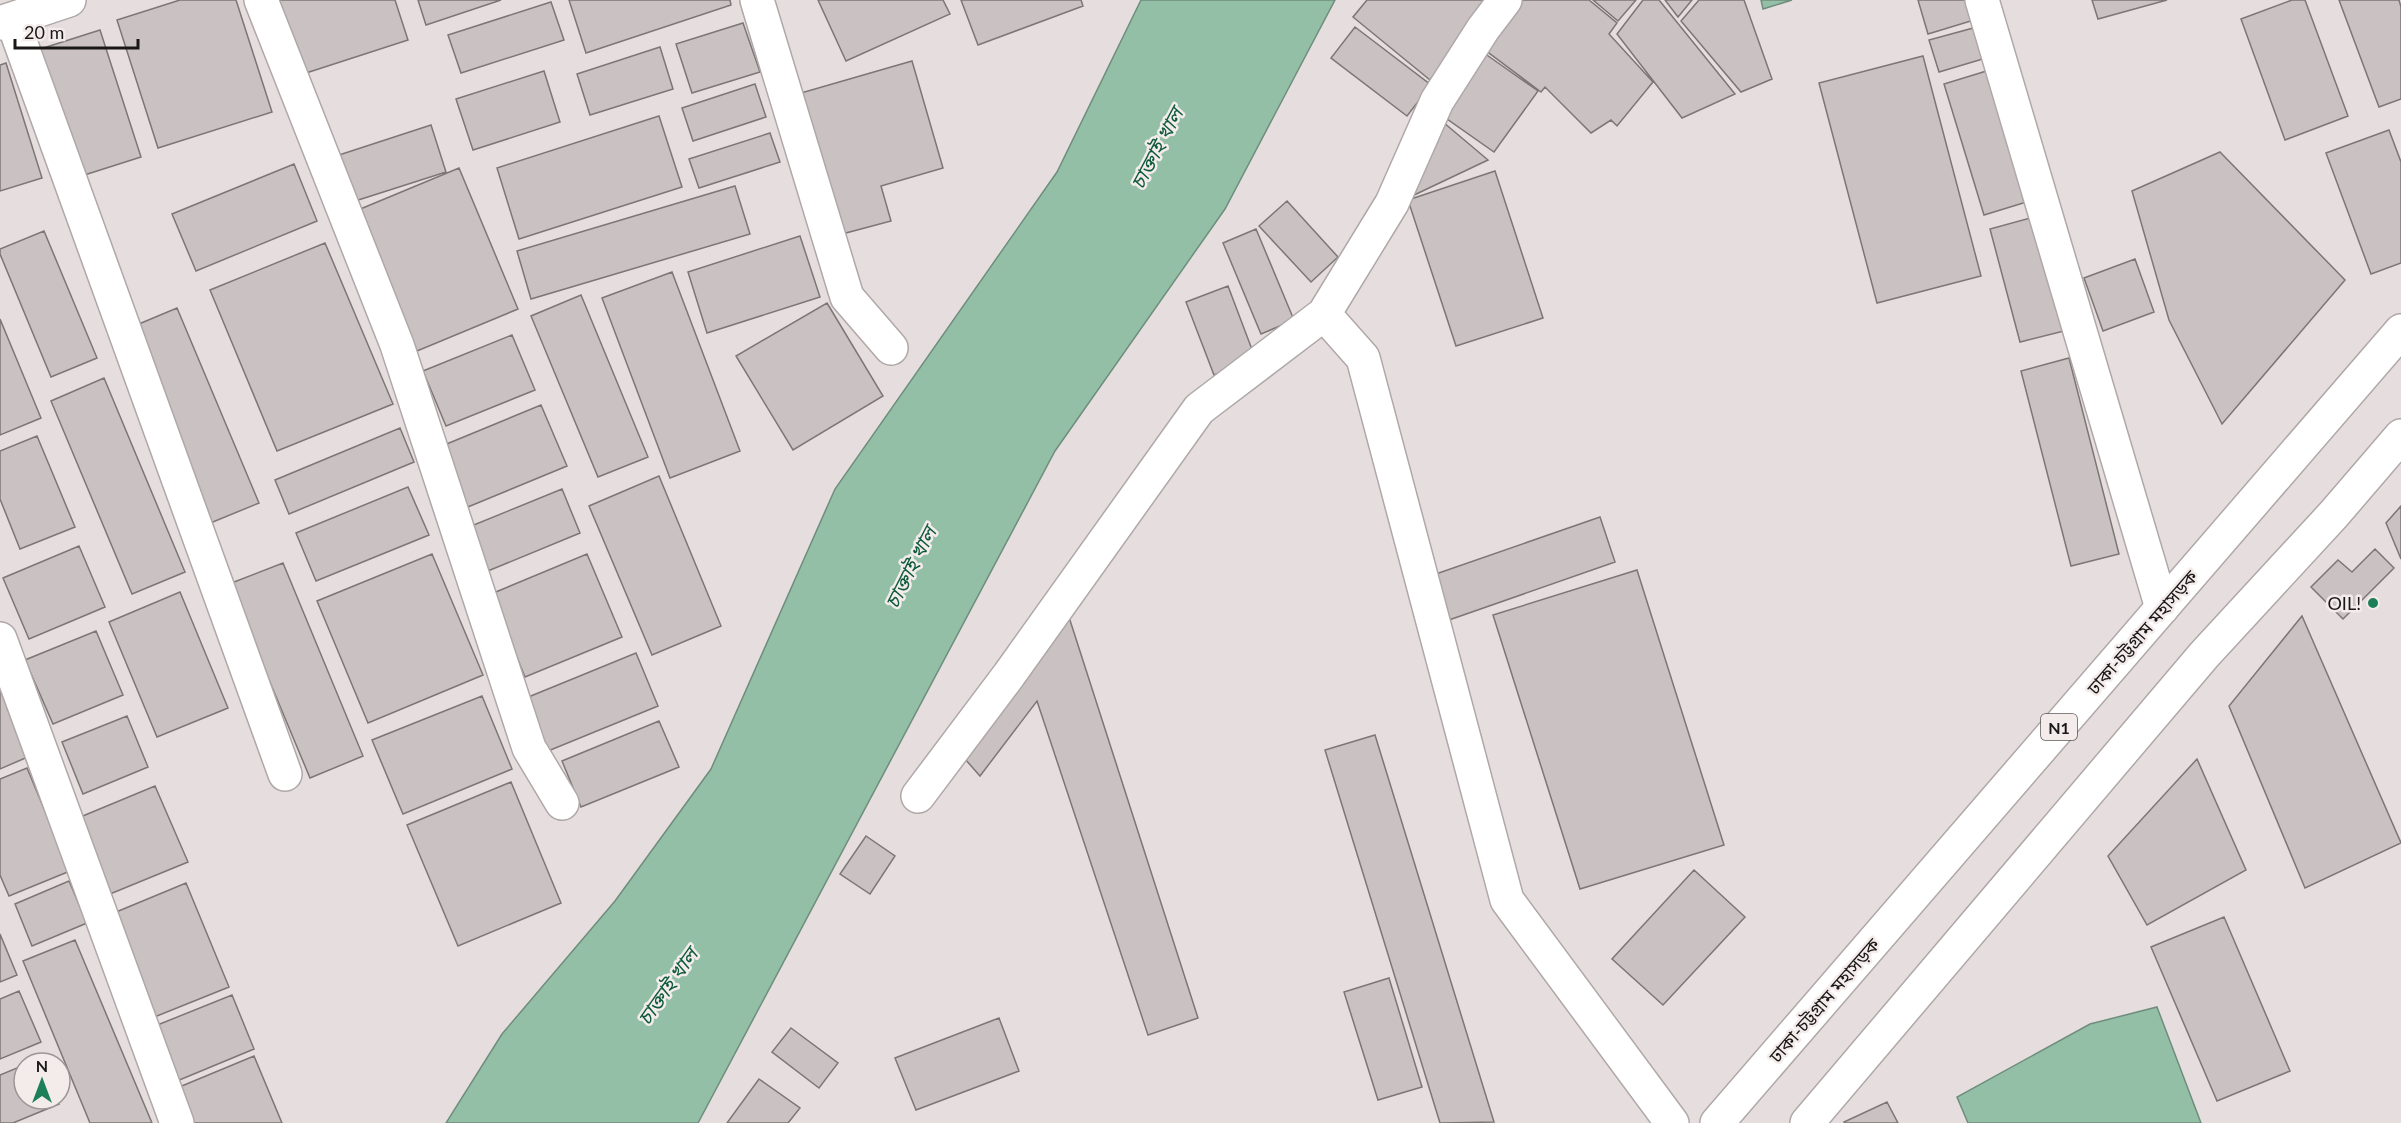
<svg xmlns="http://www.w3.org/2000/svg" width="2401" height="1123" viewBox="0 0 2401 1123" font-family="Lato,'Noto Sans Bengali',sans-serif">
<style>
.water{fill:#93bfa7;stroke:#6f8d7c;stroke-width:1.5}
.building{fill:#cac2c2;stroke:#7d7676;stroke-width:1.5}
.lines{fill:none;stroke-linecap:round;stroke-linejoin:round}
.street-casing{stroke:#b0a8a8;stroke-width:36}
.highway-casing{stroke:#b0a8a8;stroke-width:36}
.street{stroke:#fff;stroke-width:33}
.highway{stroke:#fff;stroke-width:33}
.poi-dot{fill:#1d7f57;stroke:#f4ebeb;stroke-width:2}
.labels{text-anchor:middle;dominant-baseline:central;stroke-width:5;stroke-linejoin:round;paint-order:stroke}
.shield{fill:#f4ebeb;stroke:#5b5757;stroke-width:1.5}
.shield-label{font-size:16px;font-weight:bold;fill:#1a1717}
.poi-label{font-size:18px;fill:#1a1717;stroke:#f4ebeb;text-anchor:end}
.street-label{font-size:18px;fill:#1a1717;stroke:#f4ebeb}
.water-label{font-size:20px;font-style:italic;fill:#0d5b3c;stroke:#f4ebeb}
</style>
<rect width="100%" height="100%" fill="#e6dede"/>
<path class="water" d="M1141,0H1335L1225,209L1055,451L698,1123H446L502,1034L615,901L711,769L835,489L1057,172Z
M1761,0H1792L1763,9Z
M2157,1007L2201,1123H1968L1957,1097L2090,1024Z"/>
<path class="building" d="M180,0H236L272,112L158,148L117,20Z
M279,0H395L408,40L303,74Z
M418,0H501L426,25Z
M569,0H730L731,5L586,53Z
M818,0H943L950,14L846,61Z
M961,0H1081L1083,6L978,45Z
M1367,0H1484L1491,6L1430,80L1353,17Z
M1520,0H1589L1617,23L1609,34L1653,82L1617,126L1611,120L1591,133L1545,87L1541,92L1481,47Z
M1593,0H1636L1618,21Z
M1643,0H1659L1735,94L1682,118L1617,34Z
M1665,0H1692L1678,17Z
M1699,0H1744L1772,79L1741,92L1681,21Z
M1918,0H1968L1974,20L1928,34Z
M2092,0H2167L2098,19Z
M2292,0H2305L2348,116L2285,140L2241,19Z
M2339,0H2399L2401,7V99L2379,107Z
M551,2L564,40L461,73L448,35Z
M743,23L760,72L692,93L676,44Z
M1355,27L1431,85L1407,116L1331,58Z
M1977,27L1986,58L1939,72L1929,40Z
M100,30L141,157L75,178L34,51Z
M660,47L673,89L590,115L577,74Z
M1484,53L1538,91L1494,152L1440,114Z
M1923,56L1981,276L1877,303L1819,83Z
M912,61L943,168L881,186L891,221L842,234L801,93Z
M6,63L42,178L0,191V65Z
M1993,69L2033,200L1984,215L1944,84Z
M544,71L560,122L473,150L456,99Z
M755,84L766,117L693,141L682,108Z
M659,116L682,187L519,239L497,168Z
M1437,117L1488,160L1412,196Z
M431,125L446,172L352,202L336,156Z
M2389,130L2401,162V263L2371,274L2326,153Z
M770,133L780,162L699,188L689,159Z
M2220,152L2345,280L2222,424L2169,320L2132,191Z
M294,164L317,221L196,271L172,214Z
M459,168L518,309L417,351L358,210Z
M1495,171L1543,318L1456,346L1408,200Z
M735,186L750,234L531,299L517,251Z
M1287,201L1338,257L1311,282L1259,226Z
M2038,216L2068,330L2020,342L1990,229Z
M1256,229L1294,320L1261,334L1223,243Z
M44,231L97,358L51,377L0,254V249Z
M800,236L820,297L707,333L688,272Z
M325,243L393,404L277,451L210,290Z
M2135,259L2154,312L2103,331L2084,278Z
M672,272L740,451L670,478L602,298Z
M1228,286L1256,360L1214,375L1186,302Z
M581,295L648,457L598,477L531,316Z
M827,303L883,396L793,450L736,356Z
M177,308L259,503L208,524L127,329Z
M0,319L41,418L0,435Z
M512,335L535,390L446,426L423,371Z
M2069,358L2119,554L2071,566L2021,371Z
M104,378L185,572L132,594L51,401Z
M541,405L567,466L463,509L437,448Z
M400,428L414,462L289,514L275,480Z
M37,436L75,527L20,549L0,499V451Z
M659,476L721,626L652,655L589,506Z
M408,487L429,535L316,581L296,533Z
M562,489L580,533L483,573L464,529Z
M2401,506V559L2386,523Z
M1600,517L1615,562L1449,620L1433,575Z
M79,546L105,607L29,639L3,578Z
M2375,549L2394,568L2343,619L2311,587L2338,560L2352,572Z
M432,554L483,675L368,723L317,601Z
M587,554L622,637L525,677L491,594Z
M283,563L363,756L310,778L229,584Z
M1637,570L1724,845L1580,889L1493,615Z
M180,592L228,708L157,737L109,622Z
M1068,614L1198,1018L1148,1035L1037,701L980,776L965,759Z
M2302,616L2401,843L2305,888L2229,706Z
M96,631L123,695L53,724L25,660Z
M636,653L658,706L548,751L526,698Z
M0,683L30,756L0,769Z
M482,696L512,769L403,814L372,740Z
M127,716L148,767L83,794L62,742Z
M659,721L679,767L581,807L562,761Z
M1375,735L1494,1122L1440,1123L1325,750Z
M2197,759L2246,870L2147,925L2108,856Z
M27,768L70,871L9,896L0,875V779Z
M511,782L561,903L458,946L407,825Z
M155,786L188,862L110,894L78,818Z
M866,836L895,856L870,894L840,874Z
M1694,870L1745,917L1663,1005L1612,959Z
M69,881L87,923L32,946L15,904Z
M186,883L229,987L152,1018L109,915Z
M2224,917L2290,1071L2217,1101L2151,947Z
M0,934L17,975L0,982Z
M75,940L152,1123H90L23,961Z
M1389,978L1422,1087L1378,1100L1344,992Z
M19,991L41,1042L0,1059V999Z
M232,995L254,1049L177,1081L155,1026Z
M999,1018L1019,1071L916,1110L895,1058Z
M791,1028L838,1063L819,1088L772,1052Z
M254,1056L282,1123H191L177,1088Z
M24,1065V1099H57L59,1104L13,1123H0V1075Z
M759,1079L800,1108L788,1123H727Z
M1887,1102L1898,1123H1845L1844,1122Z"/>
<g class="lines">
<g class="street-casing">
<path id="street" d="M261,0L397,345L529,748L562,803
M757,0L847,297L891,348
M1982,0L2162,608
M12,19L285,774
M0,23L69,0
M1324,314L1363,358L1507,900L1672,1123
M0,639L177,1123
M918,796L1009,675L1199,409L1324,314L1392,203L1437,101L1483,29L1505,0"/>
</g>
<g class="highway-casing">
<path id="highway" d="M1717,1123L2401,331
M1807,1123L2204,655L2334,514L2401,436"/>
</g>
<use href="#street" class="street"/>
<use href="#highway" class="highway"/>
</g>
<circle class="poi-dot" cx="2373" cy="603" r="6"/>
<g class="labels">
<rect class="shield" x="2041" y="714" width="36" height="26" rx="4.5"/>
<g class="shield-label">
<text x="2059" y="727">N1</text>
</g>
<g class="poi-label">
<text x="2361" y="603">OIL!</text>
</g>
<g class="street-label">
<text transform="translate(2142 632) rotate(-49)">ঢাকা-চট্টগ্রাম মহাসড়ক</text>
<text transform="translate(1824 1000) rotate(-49)">ঢাকা-চট্টগ্রাম মহাসড়ক</text>
</g>
<g class="water-label">
<text transform="translate(1156 148) rotate(-62)">চাক্তাই খাল</text>
<text transform="translate(910 567) rotate(-63)">চাক্তাই খাল</text>
<text transform="translate(667 986) rotate(-55)">চাক্তাই খাল</text>
</g>
</g>
<g transform="translate(42 1081)"><circle r="28" fill="#f4ebeb" stroke="#9d9696" stroke-width="1.5"/>
<path d="M0-4.5L10 22L0 15L-10 22Z" fill="#1d7f57"/>
<text y="-9" font-size="16" font-weight="bold" text-anchor="middle" fill="#1a1717">N</text>
</g>
<path d="M15 39v9h123v-9" fill="none" stroke="#1a1717" stroke-width="3"/>
<text x="24" y="39" font-size="18" fill="#1a1717" stroke="#f4ebeb" stroke-width="4.5" paint-order="stroke">20 m</text>
</svg>
